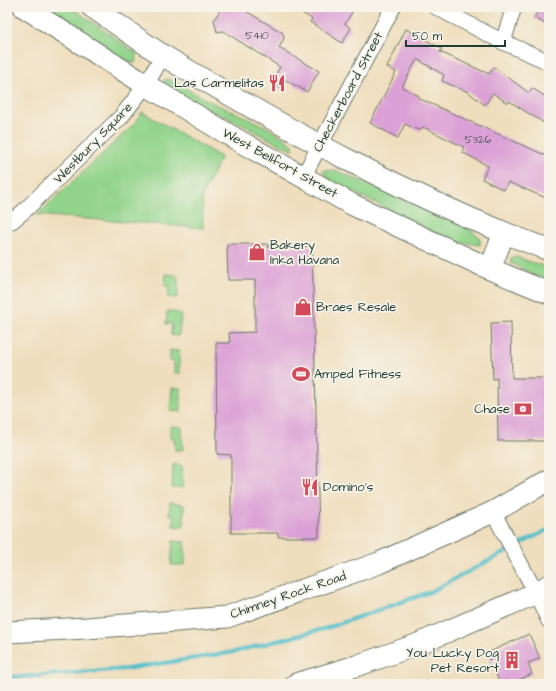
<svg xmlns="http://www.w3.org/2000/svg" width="556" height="691" viewBox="0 0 556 691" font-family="'Architects Daughter',sans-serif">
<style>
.green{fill:#92d48b;stroke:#588860}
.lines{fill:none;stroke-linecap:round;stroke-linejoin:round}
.stream{stroke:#51bfc9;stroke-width:4}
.building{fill:#dba0d6}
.minor-casing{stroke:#687564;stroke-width:17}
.secondary-casing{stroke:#687564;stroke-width:23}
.minor{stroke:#fff;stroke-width:15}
.secondary{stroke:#fff;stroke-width:21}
.labels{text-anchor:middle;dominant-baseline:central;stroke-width:3.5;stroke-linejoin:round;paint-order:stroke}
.number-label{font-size:11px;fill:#4e565c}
.poi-label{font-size:13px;fill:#1f3d34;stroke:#f7f3e8;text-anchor:start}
.street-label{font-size:13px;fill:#1f3d34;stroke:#f7f3e8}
</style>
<rect width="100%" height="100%" fill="#f7f3e8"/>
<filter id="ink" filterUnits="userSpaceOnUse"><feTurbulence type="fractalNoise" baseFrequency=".025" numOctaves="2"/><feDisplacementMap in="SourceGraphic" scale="8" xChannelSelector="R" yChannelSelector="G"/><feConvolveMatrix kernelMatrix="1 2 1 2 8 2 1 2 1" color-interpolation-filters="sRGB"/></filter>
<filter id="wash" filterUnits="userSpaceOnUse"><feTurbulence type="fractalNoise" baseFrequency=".012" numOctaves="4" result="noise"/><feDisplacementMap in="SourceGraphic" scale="16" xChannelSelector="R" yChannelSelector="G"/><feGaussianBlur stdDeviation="0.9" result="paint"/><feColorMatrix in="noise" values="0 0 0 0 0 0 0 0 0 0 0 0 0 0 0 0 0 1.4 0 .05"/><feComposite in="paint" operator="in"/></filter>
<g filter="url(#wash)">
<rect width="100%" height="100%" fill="#efdebd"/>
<path class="green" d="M42,7H71L119,41L137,54L135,63L112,56Z
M167,79C179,83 187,89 197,95C229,112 266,122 293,145V150C272,142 255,131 235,121C213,110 177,102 163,81Z
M142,112L221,157L202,196L203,228L37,215L133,125Z
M324,170L337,171L466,226L480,238V245L452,241L331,181L323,172Z
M516,257L549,268V283L511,263V258Z
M166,274L176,275L178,277V297L176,298L168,297L169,286H165Z
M169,311L178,313L181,315L179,334L178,336L171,335L172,324H166L167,312Z
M170,350L179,351L180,373L179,374L174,373V362L170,361Z
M172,388H180L181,391V412L170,411Z
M172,426L181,427L182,429L183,449L181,450H175V439L170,438V427Z
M174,464L182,466L183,487L182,488H172L173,465Z
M170,503L184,505V527L173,526L174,515H169Z
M173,541L185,542V565H171Z"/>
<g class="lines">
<path class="stream" d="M7,676L21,677L126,669L234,652L327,628L430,592L549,529"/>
</g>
<g id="blocks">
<path class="building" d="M222,7H239L283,33L284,38L279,48L319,71L307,92L286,80L280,88L271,83L280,67L223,31L217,32L214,20Z
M292,7H355L345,24L351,28L342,43L310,22L312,19Z
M540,7H549V26L534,18Z
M406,29L442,49L440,52L489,74L494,67L529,93L532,88L549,99V126L509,101L507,103L493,93L485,105L468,92L442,81L444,75L417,59L402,87L419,96L418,98L549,157V191L546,198L508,182L504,190L482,179L488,166L462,152L464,147L423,127L420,131L405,124L398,138L370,123L396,72L387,67Z
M227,244H268V247L312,246L319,537H278V533H231V455L217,454L216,343H230L229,333L255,332V280H228Z
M511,322L512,378H549V441H498L497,378L493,379L491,323Z
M529,634L540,658L528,663L532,674L510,684H500L487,653Z"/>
</g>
</g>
<g filter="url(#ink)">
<use href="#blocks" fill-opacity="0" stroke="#687564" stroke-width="1"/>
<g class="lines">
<g class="minor-casing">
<path id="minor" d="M436,7L503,42L549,62
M503,42L514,7
M303,177L393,7
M12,221L24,211L121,117L146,85L163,55
M493,512L536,593L549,621"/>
</g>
<g class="secondary-casing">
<path id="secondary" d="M24,7L146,85L241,142L351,204L490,269L549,293
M92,7C116,23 140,41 164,56C287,130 414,200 549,250
M490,269L504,233
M7,632L87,628L227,617L379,563L493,512L549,480
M296,684L356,666L416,645L536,593L549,585"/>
</g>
<use href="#minor" class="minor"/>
<use href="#secondary" class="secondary"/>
</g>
</g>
<defs>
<g id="restaurant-bare" transform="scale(1.38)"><path d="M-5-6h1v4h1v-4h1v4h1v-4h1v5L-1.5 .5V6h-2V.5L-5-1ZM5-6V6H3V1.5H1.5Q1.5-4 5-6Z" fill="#d1495b" stroke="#f7f3e8" stroke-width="2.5" paint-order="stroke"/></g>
<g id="shop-bare" transform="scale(1.38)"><path d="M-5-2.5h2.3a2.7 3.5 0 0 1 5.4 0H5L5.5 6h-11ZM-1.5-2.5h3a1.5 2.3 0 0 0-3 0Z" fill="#d1495b" stroke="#f7f3e8" stroke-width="2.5" paint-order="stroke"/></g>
<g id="stadium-bare" transform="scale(1.38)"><path d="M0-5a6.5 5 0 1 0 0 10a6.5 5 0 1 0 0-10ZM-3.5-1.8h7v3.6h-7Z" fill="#d1495b" stroke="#f7f3e8" stroke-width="2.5" paint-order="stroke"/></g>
<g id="bank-bare" transform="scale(1.38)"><path d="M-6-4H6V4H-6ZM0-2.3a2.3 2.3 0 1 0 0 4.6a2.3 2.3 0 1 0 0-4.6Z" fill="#d1495b" stroke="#f7f3e8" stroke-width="2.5" paint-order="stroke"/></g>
<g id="building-bare" transform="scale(1.38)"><path d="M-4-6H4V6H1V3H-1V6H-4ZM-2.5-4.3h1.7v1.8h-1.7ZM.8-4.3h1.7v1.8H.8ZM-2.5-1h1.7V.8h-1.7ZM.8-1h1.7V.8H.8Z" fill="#d1495b" stroke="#f7f3e8" stroke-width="2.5" paint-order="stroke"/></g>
</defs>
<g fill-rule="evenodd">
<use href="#restaurant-bare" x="277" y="83"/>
<use href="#shop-bare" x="257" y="252"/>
<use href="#shop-bare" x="303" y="307"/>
<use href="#stadium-bare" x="301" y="374"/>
<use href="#bank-bare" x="523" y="409"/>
<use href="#restaurant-bare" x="310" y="487"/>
<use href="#building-bare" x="512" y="660"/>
</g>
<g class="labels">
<g class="number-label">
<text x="257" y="35">5410</text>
<text x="478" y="139">5326</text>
</g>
<g class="poi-label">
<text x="264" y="83" text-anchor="end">Las Carmelitas</text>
<text x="270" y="245">Bakery<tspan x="270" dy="15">Inka Havana</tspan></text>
<text x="316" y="307">Braes Resale</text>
<text x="314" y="374">Amped Fitness</text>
<text x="510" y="409" text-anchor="end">Chase</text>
<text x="323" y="487">Domino's</text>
<text x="499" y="653" text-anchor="end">You Lucky Dog<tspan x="499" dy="15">Pet Resort</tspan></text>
</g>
<g class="street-label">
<text transform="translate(348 92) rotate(-62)">Checkerboard Street</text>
<text transform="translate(93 143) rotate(-46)">Westbury Square</text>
<text transform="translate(280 163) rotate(29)">West Bellfort Street</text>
<text transform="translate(288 595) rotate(-19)">Chimney Rock Road</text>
</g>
</g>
<rect width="556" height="691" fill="none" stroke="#f7f3e8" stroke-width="24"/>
<path d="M406 40v6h99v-6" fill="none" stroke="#1f3d34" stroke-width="2"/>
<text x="412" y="40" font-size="12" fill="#1f3d34" stroke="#f7f3e8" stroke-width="3" paint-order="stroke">50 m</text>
</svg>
